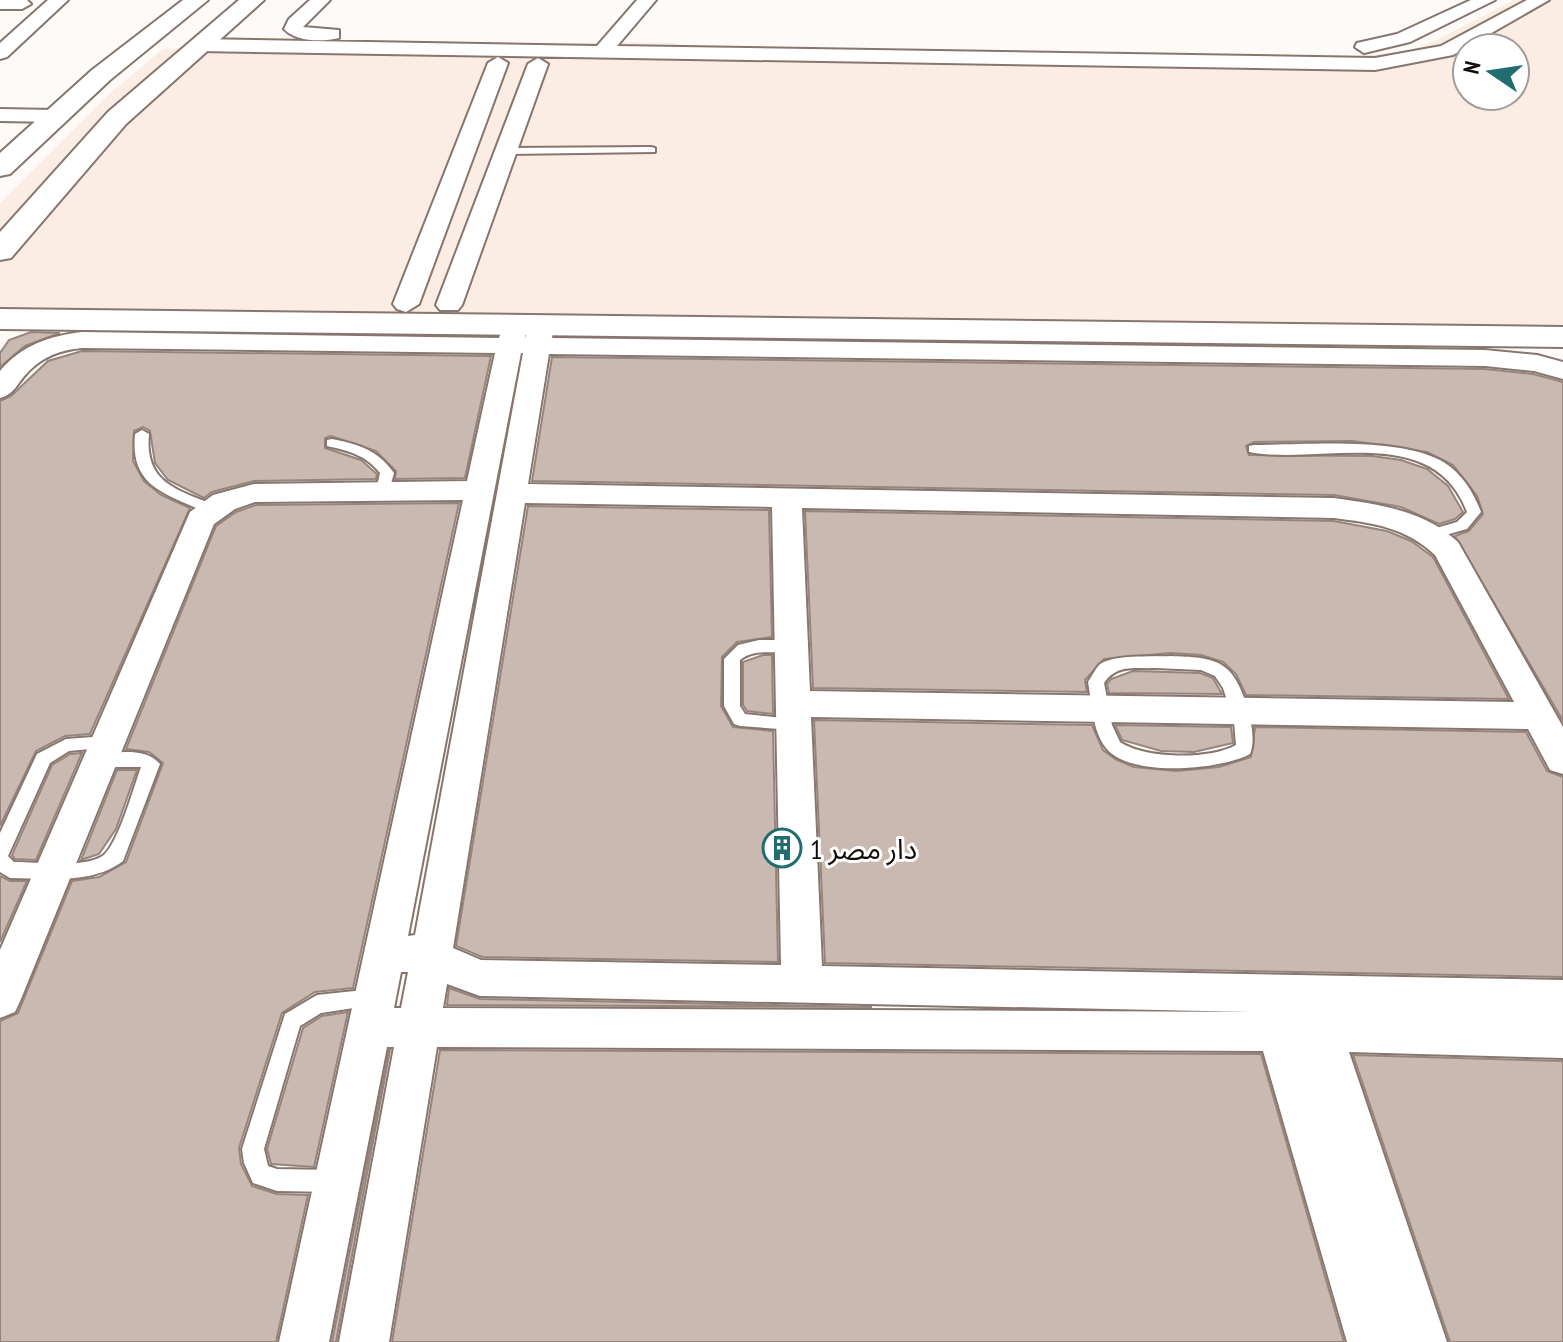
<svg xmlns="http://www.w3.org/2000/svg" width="1563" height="1342" viewBox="0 0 1563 1342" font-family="'PT Sans Narrow','Noto Sans Arabic',sans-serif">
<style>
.built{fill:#fbece4;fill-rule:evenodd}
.building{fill:#cab9b0;stroke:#95857d;stroke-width:2}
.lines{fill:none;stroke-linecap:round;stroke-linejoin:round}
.lane-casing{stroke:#86766e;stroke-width:4}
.street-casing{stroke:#86766e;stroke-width:4}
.secondary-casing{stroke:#86766e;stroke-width:4}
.highway-casing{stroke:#86766e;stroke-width:4}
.lane{fill:#fff;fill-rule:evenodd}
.street{fill:#fff;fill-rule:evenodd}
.secondary{fill:#fff;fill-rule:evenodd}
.highway{fill:#fff;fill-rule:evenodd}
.labels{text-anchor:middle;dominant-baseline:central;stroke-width:6;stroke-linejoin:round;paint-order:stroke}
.poi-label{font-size:28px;fill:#110c09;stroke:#fff;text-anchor:start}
</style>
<rect width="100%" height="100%" fill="#fefaf8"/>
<path class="built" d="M1514,0H1563V328L0,311V203L106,97L163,49L252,45L491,47L519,43L630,42L674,43L708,53L1352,57L1407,51L1433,42ZM1467,48H1515V96H1467Z"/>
<path class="building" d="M31,332L60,333L25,346L0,367V353L9,340Z
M82,351L491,356L465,478L395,479L396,471L376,451L331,436L325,438V448L361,460L377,474L376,479L254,481L212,492L204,498L168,480L155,463L150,431L143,427L134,431L133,461L144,481L161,495L190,508L90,734L65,736L36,751L0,826V401L11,396L48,361Z
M552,357L1485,369L1533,374L1563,382V721L1455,536L1469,531L1483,514L1477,496L1453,465L1427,452L1353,441L1254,442L1246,446L1249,455L1372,456L1401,460L1427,469L1448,486L1463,512L1455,519L1439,524L1401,507L1334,495L532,481Z
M459,503L353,988L315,992L282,1013L239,1148L241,1164L252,1186L277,1194L308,1195L276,1342H0V1021L18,1013L72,881L99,877L126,862L163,763L149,752L126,749L216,526L236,512L256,505Z
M528,506L769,510L772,637L737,642L722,657L721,706L733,727L773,731L778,962L482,957L456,946Z
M805,511L1334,521L1387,531L1411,541L1433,557L1509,699L1246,695L1236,674L1223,662L1201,655L1171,653L1104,659L1085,680L1087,692L813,688Z
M763,655H772L773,714L747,711L743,705V662Z
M1133,671L1200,673L1213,678L1222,694L1109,693L1107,684L1111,679Z
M814,720L1092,725L1103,750L1117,760L1134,767L1176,771L1219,767L1251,757L1255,727L1526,732L1547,771L1563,777V977L825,963Z
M1115,725L1231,727L1233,743L1194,752L1161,751L1122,740Z
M82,753L36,860L15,859L12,855L52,765L70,754Z
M117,770H137L116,829L99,854L81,860Z
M0,876L10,881H27L0,942Z
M449,988L480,999L872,1007L447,1005Z
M348,1012L314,1167L271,1164L267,1149L303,1028L322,1016Z
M390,1050L336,1342H332L389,1050Z
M440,1050L1261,1054L1344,1342H392Z
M1353,1055L1563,1061V1342H1450Z"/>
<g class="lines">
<g class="lane-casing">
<path id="lane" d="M651,147L655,148V152L507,154L502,151L507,148Z
M142,430L149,434C144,484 178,490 217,506L219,509L217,512C206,514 197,508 187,504C151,489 131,476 135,434Z
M332,439C358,444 378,450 394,473L388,494L383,495L376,491L380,473C366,455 349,451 327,446V440Z
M1254,445C1305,445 1402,436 1445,463C1462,474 1474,493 1481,512L1467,529L1431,539L1426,537L1424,534L1426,531L1457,522L1467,512C1433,421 1320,466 1249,452V446Z
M759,640H791L799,646C785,660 759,644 740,660V706L745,714L800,720L802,724L800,728L794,730L740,726L734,724L724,706V659L738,645Z
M1171,656C1189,657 1213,656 1227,669C1243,682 1259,735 1250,754C1221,770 1129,778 1106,748C1092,730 1092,704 1088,682C1091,677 1095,670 1099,665C1112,654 1153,657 1171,656ZM1155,668L1201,670L1215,676L1223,688L1234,722L1236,745C1210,760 1145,759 1120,742L1112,725L1104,683C1117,664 1134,669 1155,668Z
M106,736L112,737L114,742L112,747L69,751L50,763L8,856L14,862C38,862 80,868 101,857C117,849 134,786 141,767H99L93,765L90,760L93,755L99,753C119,753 146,747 160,764L123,861C92,885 47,878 10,878L0,872V833L37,754L66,739Z
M373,989L380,992L383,998L380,1004L321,1013L300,1026L264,1149L268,1166L277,1169L333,1170L341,1173L344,1181L341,1189L333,1192L277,1191L253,1183L244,1163L242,1149L285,1014L317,995Z"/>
</g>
<g class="street-casing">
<path id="street" d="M0,0H27L31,4L22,9H0Z
M48,0H68L7,57L0,59V43Z
M310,0H330L303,27L339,30V38C322,42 296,42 284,29L289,19Z
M637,0H656L617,46L1375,58L1441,46L1527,0H1549L1453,55L1375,70L197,51L188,45L197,39L597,46Z
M1471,0H1495L1410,42L1364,53L1355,47L1357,43L1397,34Z
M498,57L508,63L419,304L406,312L397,309L393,304L488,63Z
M538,58L548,64L462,305L458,310H440L436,305L528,64Z
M0,109L54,110L64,116L54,122L0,121Z
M514,318L527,326L525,338L532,321L541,318L554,326L552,338L1485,350L1537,355L1563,362V379L1534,371L1485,366L549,354L528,484L1334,498C1380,505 1422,509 1458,542L1563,727V774L1550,770L1528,729L811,717L822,966L1563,980V1018L1500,1017L1563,1018V1058L1349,1052L1447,1342H1347L1263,1051L437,1047L389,1342H339L394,1047H387L329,1342H279L463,500L255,502L235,509L214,524L21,999L15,1012L0,1018V950L190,512L213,495L254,484L467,481L495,353L82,348C61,350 43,356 28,372C18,382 14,395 0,398V371C22,345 49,336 82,332L499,338L505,321ZM521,353H523L415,935L408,936ZM525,503L772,507L781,965L481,960L453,948ZM802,508L1334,518C1373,523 1405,527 1435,555L1514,702L810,691ZM401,972H408L401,1008H394ZM447,984L480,996L1252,1012L443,1008Z"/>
</g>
<g class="secondary-casing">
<path id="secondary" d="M0,309L1563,327V347L0,329Z"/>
</g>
<g class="highway-casing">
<path id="highway" d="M183,0H208L110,80L10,174L0,176V153L92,70Z
M239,0H264L126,124L11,258L0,260V232L108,112Z"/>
</g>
<use href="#lane" class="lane"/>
<use href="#street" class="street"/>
<use href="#secondary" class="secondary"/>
<use href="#highway" class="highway"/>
</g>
<defs>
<g id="building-ring" transform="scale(2)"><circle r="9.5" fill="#fff" stroke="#216d71" stroke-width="1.5"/><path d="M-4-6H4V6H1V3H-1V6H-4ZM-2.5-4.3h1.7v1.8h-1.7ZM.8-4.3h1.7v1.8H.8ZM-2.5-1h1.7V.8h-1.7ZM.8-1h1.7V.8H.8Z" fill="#216d71"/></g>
</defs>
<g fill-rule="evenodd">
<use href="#building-ring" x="782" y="848"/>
</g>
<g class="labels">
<g class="poi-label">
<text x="810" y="848">دار مصر 1</text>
</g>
</g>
<g transform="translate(1491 72) rotate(283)"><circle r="38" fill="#ffffff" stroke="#a09e9d" stroke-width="2"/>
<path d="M0-6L14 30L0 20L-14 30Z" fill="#216d71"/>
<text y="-12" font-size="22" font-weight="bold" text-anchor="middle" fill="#110c09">N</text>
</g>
</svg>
